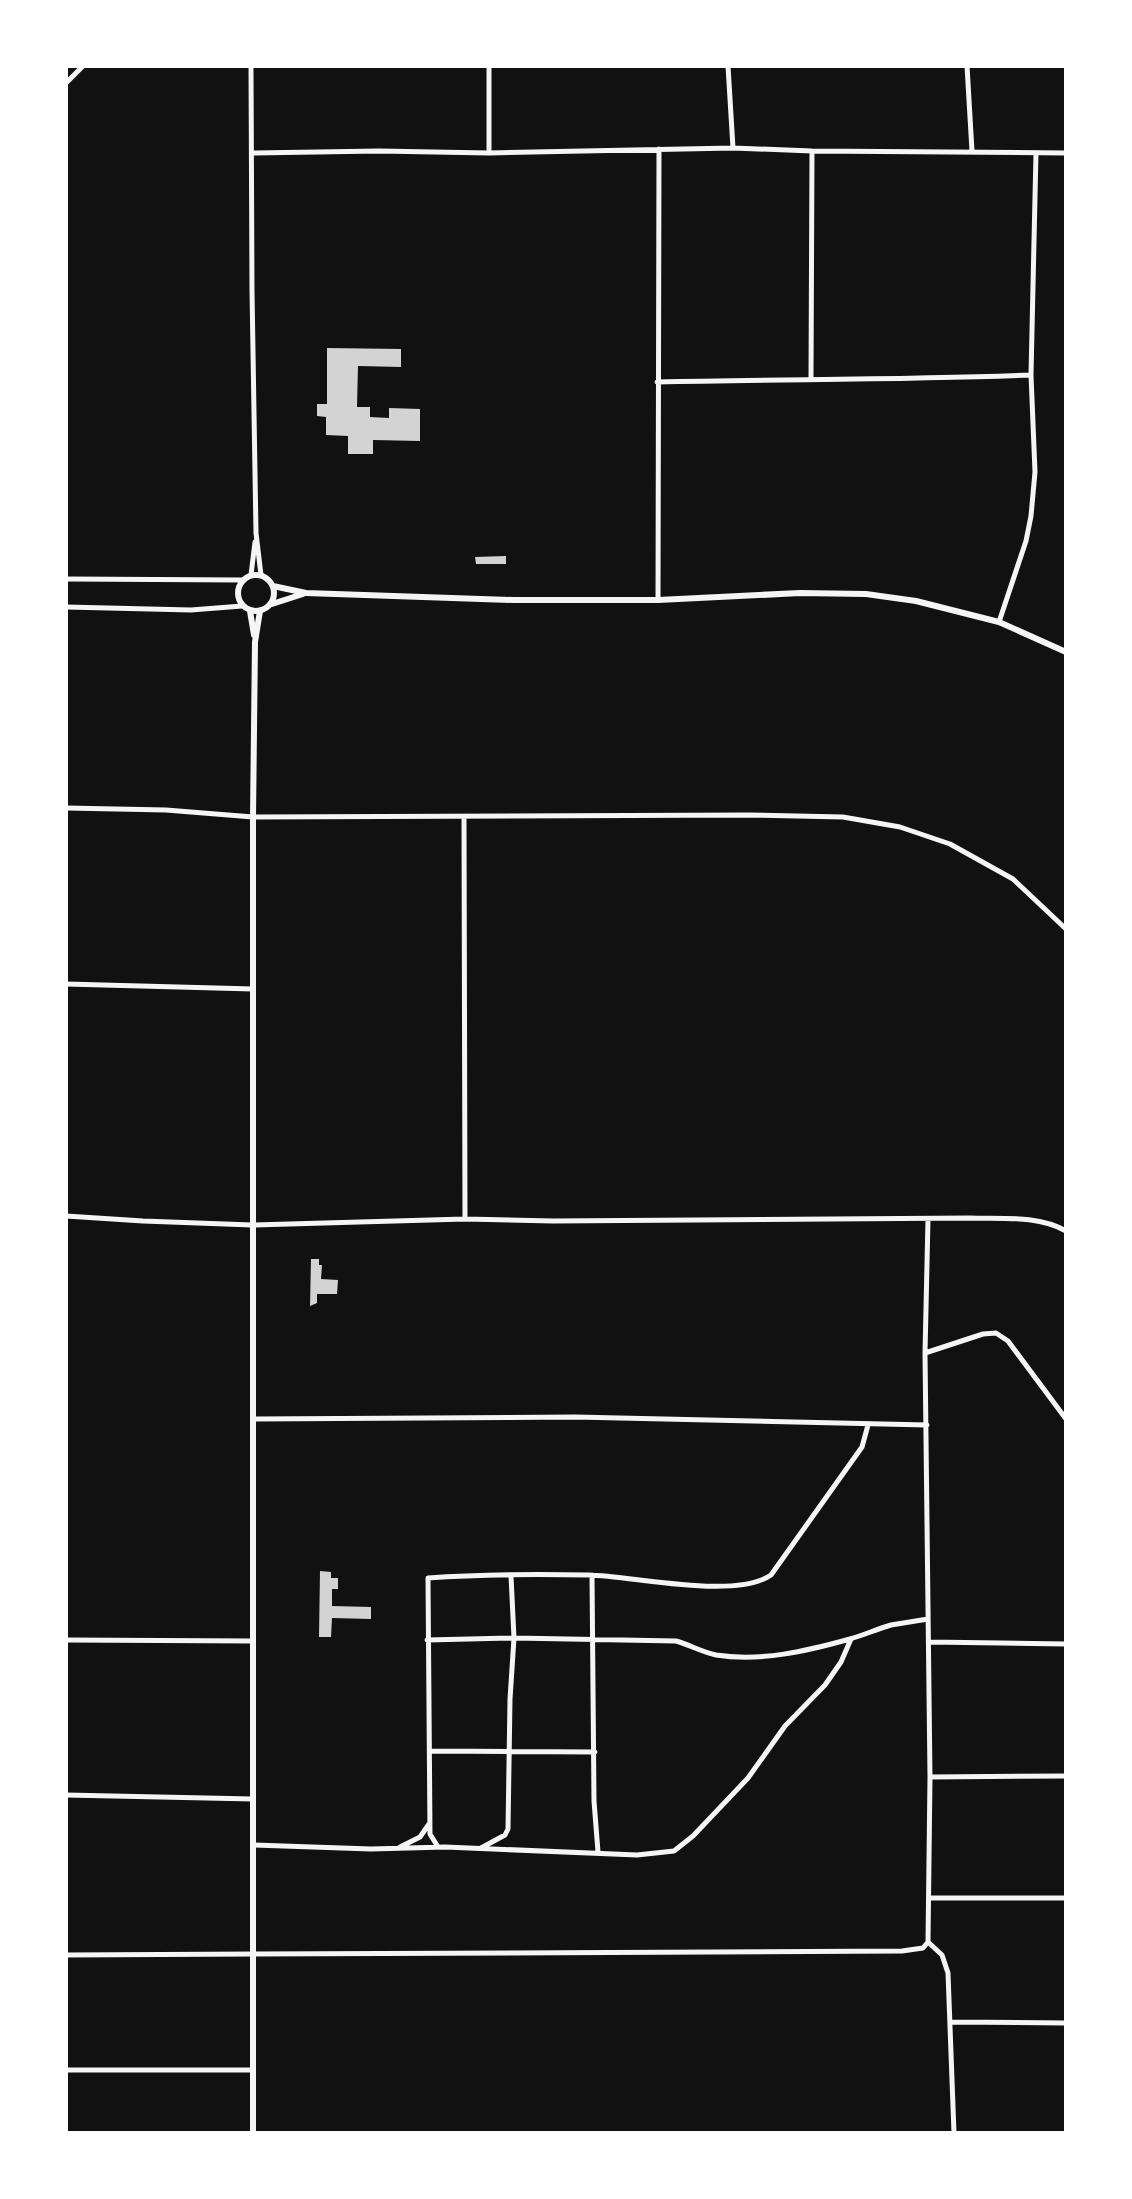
<svg xmlns="http://www.w3.org/2000/svg" width="1132" height="2199" viewBox="0 0 1132 2199" font-family="Merriweather,serif">
<style>
.building{fill:#d3d3d3}
.lines{fill:none;stroke-linecap:round;stroke-linejoin:round}
.minor{stroke:#f5f5f5;stroke-width:5}
.tertiary{stroke:#f5f5f5;stroke-width:6}
</style>
<rect width="100%" height="100%" fill="#111"/>
<path class="building" d="M327,348L401,349V367L358,366L357,407H370V417L389,418V408L420,409V441L373,440V454H348V436L326,435V417L317,416V404H327Z
M506,556V564H476L475,557Z
M311,1259H319V1265H322L321,1279L338,1280L337,1294H317V1303L310,1306Z
M320,1571L331,1572V1578H338V1589H332V1606L371,1607V1619L332,1618L331,1637H319Z"/>
<g class="lines">
<path class="minor" d="M251,66L252,291L256,533L261,575
M728,66L733,148
M967,66L972,151
M66,83L83,66
M252,153L379,151L489,153L733,148L812,151L1066,153
M489,153V66
M811,378L812,151
M657,382C782,379 906,380 1031,375
M251,575L255,542
M66,579L243,580
M658,600L659,149
M66,607L191,610L242,606
M999,622L1026,541L1031,516L1035,472L1031,375L1036,153
M66,808L166,810L253,817L749,815L843,817L900,827L950,844L1013,879L1066,929
M464,817L465,1219
M66,984L253,989
M66,1216L143,1221L252,1225L465,1219L553,1221L970,1218C1001,1219 1038,1215 1066,1231
M928,1219L925,1353L930,1777L928,1942
M925,1353L983,1334L996,1333L1008,1341L1066,1419
M253,1419L575,1417L927,1425
M592,1575L594,1801L598,1852
M66,1640L253,1641
M427,1640L514,1638L676,1641C690,1645 702,1652 716,1655C761,1662 807,1651 850,1639C864,1635 877,1629 891,1625C903,1623 915,1621 928,1619
M929,1642L1066,1644
M430,1751L595,1752
M930,1777L1066,1776
M66,1795L253,1799
M253,1845L371,1849L445,1847L637,1855L674,1851L693,1836L748,1778L785,1726L825,1685L841,1662L851,1639
M400,1847L420,1837L429,1824
M438,1847L430,1834L428,1578C481,1574 535,1574 589,1575C634,1576 735,1600 771,1575L862,1447L868,1425
M481,1848L505,1835L508,1829L510,1699L514,1638L511,1576
M929,1898H1066
M928,1942L942,1955L948,1973L954,2133
M66,1955L902,1951L923,1948L928,1942
M951,2022L1066,2023
M66,2070H253"/>
<path class="tertiary" d="M238 593a18 18 0 1 1 36 0a18 18 0 1 1-36 0Z
M273,586L306,593L513,600H658L800,593L866,594L916,601L999,622L1066,652
M272,604L303,594
M250,611L254,635
M253,2133V817L255,642L260,611"/>
</g>
<rect width="1132" height="2199" fill="none" stroke="#ffffff" stroke-width="136"/>
</svg>
